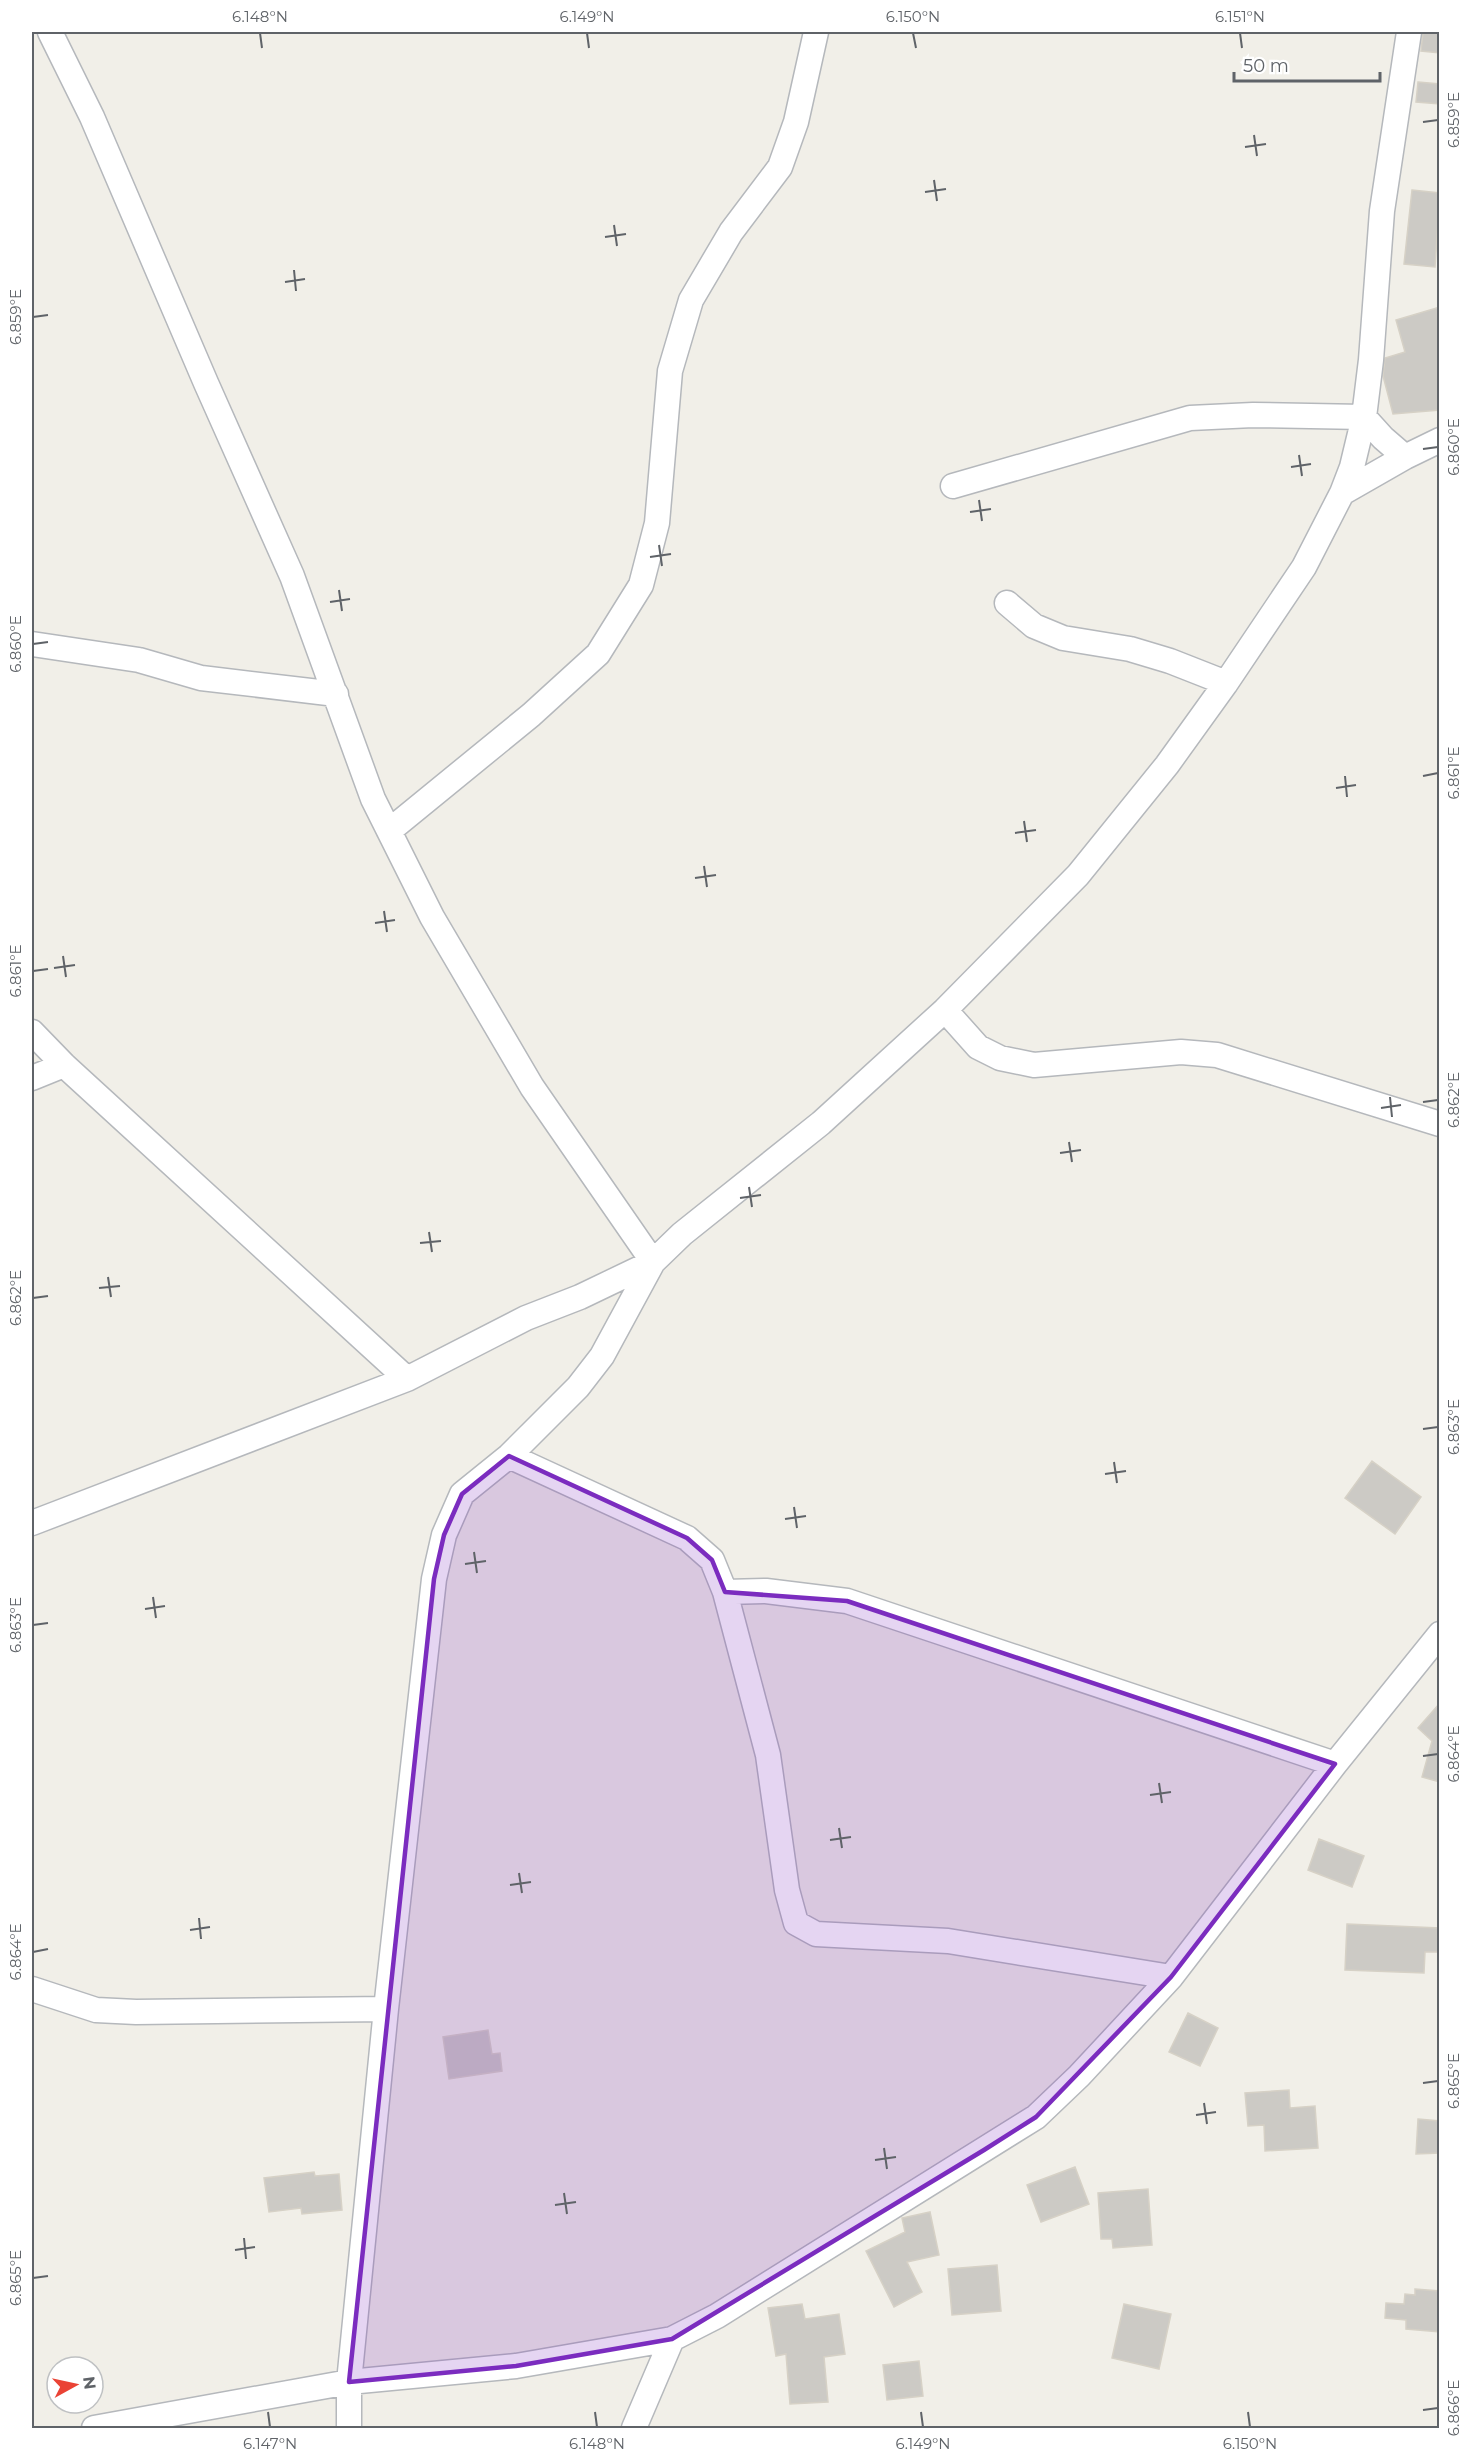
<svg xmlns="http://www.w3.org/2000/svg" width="1471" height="2460" viewBox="0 0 1471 2460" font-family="Montserrat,sans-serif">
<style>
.building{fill:#cccac5;stroke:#d6d1c6;stroke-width:1.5}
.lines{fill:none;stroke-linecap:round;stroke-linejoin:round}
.minor-casing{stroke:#b5b8bc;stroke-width:27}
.minor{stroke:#fff;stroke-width:24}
.marked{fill:#7b2cbf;fill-opacity:0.2;stroke:#7b2cbf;stroke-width:4.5;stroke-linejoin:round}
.ticks{fill:none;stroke:#5f6368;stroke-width:2}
.neatline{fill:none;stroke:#5f6368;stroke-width:2}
.ticks-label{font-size:15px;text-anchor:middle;fill:#5f6368}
</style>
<rect width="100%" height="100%" fill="#f1efe8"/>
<path class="building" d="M1423,32H1440V53L1421,51Z
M1418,82L1440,84V104L1416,102Z
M1412,190L1440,193L1435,267L1404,264Z
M1440,307V410L1393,414L1383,376L1385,358L1405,352L1396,320Z
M1372,1461L1421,1497L1395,1534L1345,1498Z
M1440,1703V1782L1422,1777L1432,1741L1418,1728Z
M1319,1839L1364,1856L1352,1887L1308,1870Z
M1347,1924L1440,1928V1952H1425L1424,1973L1345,1970Z
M1188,2013L1218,2028L1200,2066L1169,2052Z
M488,2030L492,2054L500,2053L502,2071L449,2079L443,2037Z
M1289,2090L1290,2108L1315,2106L1318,2148L1265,2151L1264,2125L1248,2126L1245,2093Z
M1418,2119L1440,2121V2153L1416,2154Z
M1075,2167L1089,2204L1041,2222L1027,2185Z
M314,2172L315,2176L339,2174L342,2210L302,2214L301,2208L269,2212L264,2178Z
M1148,2189L1152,2245L1113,2248L1112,2239H1101L1098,2193Z
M930,2212L939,2255L907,2262L922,2292L894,2307L866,2251L905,2232L902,2218Z
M997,2265L1001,2311L952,2315L948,2269Z
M1415,2289L1440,2291V2332L1406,2329V2320L1385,2318L1386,2303L1404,2304L1405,2294L1415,2295Z
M802,2304L805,2319L839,2314L845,2354L824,2357L828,2402L790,2404L786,2354L776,2356L768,2308Z
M1124,2304L1171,2314L1159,2369L1112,2358Z
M919,2361L923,2396L887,2400L883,2365Z"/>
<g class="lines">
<g class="minor-casing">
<path id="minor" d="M953,486L1190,418L1253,415L1364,417L1383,438L1405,457
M1342,493L1405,457L1440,440
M1007,603L1034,626L1063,638L1130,649L1170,661L1226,683
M32,644L139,660L201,678L336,694
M389,831L531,715L598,654L641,585L657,523L670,371L691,300L731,232L780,167L796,122L816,32
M945,1010L978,1047L1000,1058L1034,1065L1181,1052L1217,1055L1440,1124
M32,1032L64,1065L407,1379
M32,1078L64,1065
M509,1456L687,1538L712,1560L725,1592L768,1755L787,1890L796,1923L816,1934L948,1941L1171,1977
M32,1523L407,1379L526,1318L580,1297L653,1262L532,1087L432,917L373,799L292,576L206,383L92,117L50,32
M725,1592L766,1591L847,1601L1335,1764
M32,1989L96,2010L136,2012L386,2009
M94,2428L349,2382L516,2366L672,2339L717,2316L1036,2117L1079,2076L1171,1977L1335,1764L1440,1634
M349,2428V2382L386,2009L434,1579L444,1535L462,1494L509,1456L578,1387L602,1356L653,1262L682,1234L821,1123L945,1010L1078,875L1167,765L1226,683L1304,567L1342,493L1352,467L1364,417L1371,360L1382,211L1409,32
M634,2428L672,2339"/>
</g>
<use href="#minor" class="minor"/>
</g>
<path class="marked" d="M509,1456L687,1538L712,1560L725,1592L847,1601L1335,1764L1171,1977L1036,2117L984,2150L672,2339L516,2366L349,2382L434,1579L444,1535L462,1494Z"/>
<path class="ticks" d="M260,33L262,48M587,33L589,48M913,33L916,48M1240,33L1242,48M1423,122L1438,120M1254,135L1257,156M1245,147L1266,144M934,180L937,201M925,192L946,189M614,225L617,246M605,237L626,234M294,270L296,291M285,282L305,279M33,317L48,315M1423,449L1438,447M1299,455L1302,476M1291,467L1311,464M979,500L982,521M970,512L991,509M659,545L662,566M650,557L671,554M339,590L342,611M330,602L350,599M33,644L48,642M1345,776L1347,797M1423,776L1438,773M1336,788L1356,785M1024,821L1027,842M1015,833L1036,830M704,866L707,887M695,878L716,875M384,911L387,932M375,923L395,920M63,956L66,977M54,968L75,965M33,971L48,969M1390,1097L1392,1117M1423,1102L1438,1100M1381,1108L1401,1105M1069,1142L1072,1162M1060,1153L1081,1150M749,1187L752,1207M740,1198L761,1195M429,1232L432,1252M420,1243L441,1241M108,1277L111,1297M99,1288L120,1286M33,1298L48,1296M1423,1429L1438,1427M1114,1462L1117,1483M1105,1474L1126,1471M794,1507L797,1528M785,1519L806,1516M474,1552L477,1573M465,1564L486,1561M153,1597L156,1618M145,1609L165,1606M33,1625L48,1623M1423,1756L1438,1754M1159,1783L1162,1803M1150,1795L1171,1792M839,1828L842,1848M830,1840L851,1837M519,1873L522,1893M510,1885L531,1882M199,1918L201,1939M190,1930L210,1927M33,1952L48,1949M1423,2083L1438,2081M1204,2103L1207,2124M1196,2115L1216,2112M884,2148L887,2169M875,2160L896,2157M564,2193L567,2214M555,2205L576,2202M244,2238L246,2259M235,2250L255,2247M33,2278L48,2276M1423,2410L1438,2408M268,2412L270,2427M595,2412L597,2427M921,2412L923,2427M1248,2412L1250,2427"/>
<rect width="1471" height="2460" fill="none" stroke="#ffffff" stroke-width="66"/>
<g transform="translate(75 2385) rotate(82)"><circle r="28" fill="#ffffff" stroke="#bfc1c3" stroke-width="1.5"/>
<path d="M0-4.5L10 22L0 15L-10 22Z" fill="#ea4335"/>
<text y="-9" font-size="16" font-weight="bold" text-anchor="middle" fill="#5f6368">N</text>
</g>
<path d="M1234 72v9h146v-9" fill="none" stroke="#5f6368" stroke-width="3"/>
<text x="1243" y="72" font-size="18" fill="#5f6368" stroke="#ffffff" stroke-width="4.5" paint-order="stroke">50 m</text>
<rect x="33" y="33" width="1405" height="2394" class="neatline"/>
<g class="ticks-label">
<text x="260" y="22">6.148°N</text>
<text x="587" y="22">6.149°N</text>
<text x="913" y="22">6.150°N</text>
<text x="1240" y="22">6.151°N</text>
<text transform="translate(1454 120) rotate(-90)" y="5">6.859°E</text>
<text transform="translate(16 317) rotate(-90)" y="5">6.859°E</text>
<text transform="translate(1454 447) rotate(-90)" y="5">6.860°E</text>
<text transform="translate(16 644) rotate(-90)" y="5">6.860°E</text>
<text transform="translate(1454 773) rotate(-90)" y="5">6.861°E</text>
<text transform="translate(16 971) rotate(-90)" y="5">6.861°E</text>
<text transform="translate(1454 1100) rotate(-90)" y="5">6.862°E</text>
<text transform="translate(16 1298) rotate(-90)" y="5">6.862°E</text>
<text transform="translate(1454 1427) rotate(-90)" y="5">6.863°E</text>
<text transform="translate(16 1625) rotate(-90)" y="5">6.863°E</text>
<text transform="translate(1454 1754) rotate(-90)" y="5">6.864°E</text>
<text transform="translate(16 1952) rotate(-90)" y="5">6.864°E</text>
<text transform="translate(1454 2081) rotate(-90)" y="5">6.865°E</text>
<text transform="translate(16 2278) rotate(-90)" y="5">6.865°E</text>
<text transform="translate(1454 2408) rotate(-90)" y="5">6.866°E</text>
<text x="270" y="2449">6.147°N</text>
<text x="597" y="2449">6.148°N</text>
<text x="923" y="2449">6.149°N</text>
<text x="1250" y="2449">6.150°N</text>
</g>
</svg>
